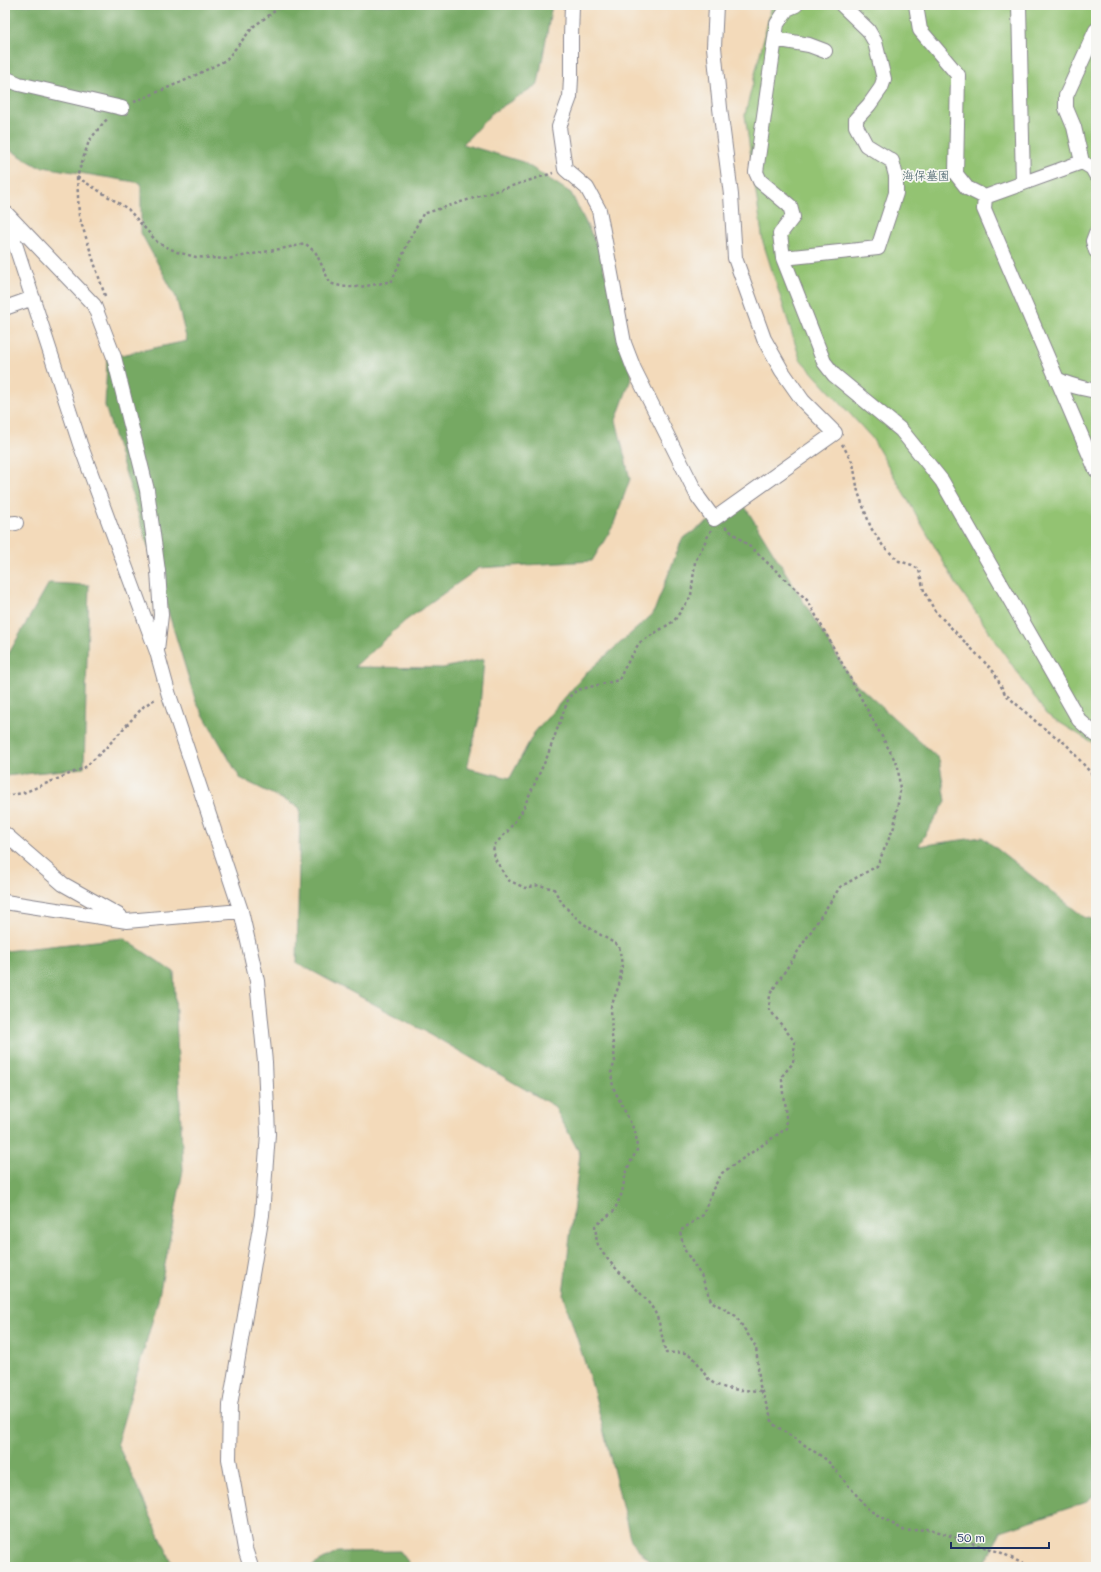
<svg xmlns="http://www.w3.org/2000/svg" width="1101" height="1572" viewBox="0 0 1101 1572" font-family="Mali,'Klee One',sans-serif">
<style>
.green{fill:#93c372;stroke:#577968}
.forest{fill:#76a964;stroke:#486c61}
.lines{fill:none;stroke-linecap:round;stroke-linejoin:round}
.minor-casing{stroke:#87848c;stroke-width:16}
.path{stroke:#87848c;stroke-width:2.5;stroke-dasharray:3 3;stroke-linecap:butt}
.minor{stroke:#fff;stroke-width:14}
.labels{text-anchor:middle;dominant-baseline:central;stroke-width:3.5;stroke-linejoin:round;paint-order:stroke}
.park-label{font-size:12px;fill:#3f5b64;stroke:#f6f6f2}
</style>
<rect width="100%" height="100%" fill="#f6f6f2"/>
<filter id="ink" filterUnits="userSpaceOnUse"><feTurbulence type="fractalNoise" baseFrequency=".025" numOctaves="2"/><feDisplacementMap in="SourceGraphic" scale="8" xChannelSelector="R" yChannelSelector="G"/><feConvolveMatrix kernelMatrix="1 2 1 2 8 2 1 2 1" color-interpolation-filters="sRGB"/></filter>
<filter id="wash" filterUnits="userSpaceOnUse"><feTurbulence type="fractalNoise" baseFrequency=".012" numOctaves="4" result="noise"/><feDisplacementMap in="SourceGraphic" scale="16" xChannelSelector="R" yChannelSelector="G"/><feGaussianBlur stdDeviation="0.9" result="paint"/><feColorMatrix in="noise" values="0 0 0 0 0 0 0 0 0 0 0 0 0 0 0 0 0 1.4 0 .05"/><feComposite in="paint" operator="in"/></filter>
<g filter="url(#wash)">
<rect width="100%" height="100%" fill="#f3daba"/>
<path class="green" d="M772,5H1096V745L1046,714L955,582L872,438L800,359L763,242L745,115Z"/>
<path class="forest" d="M5,5H552L538,84L492,113L463,144L523,162L571,193L598,247L632,376L616,420L630,479L613,526L592,561L479,568L405,621L354,667L443,668L484,659L479,718L467,768L510,778L534,733L586,673L653,614L682,539L741,500L851,679L939,759L946,801L918,846L982,837L1084,917L1096,920V1491L1087,1502L1001,1531L983,1567H654L631,1541L593,1388L563,1295L580,1154L554,1106L430,1034L297,963L300,808L240,778L196,702L105,406L107,358L187,341L176,297L141,233V183L37,166L5,147Z
M49,583L89,585L84,768L5,776V660Z
M123,938L174,972L183,1170L158,1301L117,1443L174,1567H5V951Z
M400,1551L412,1567H310L338,1552Z"/>
</g>
<g filter="url(#ink)">
<g class="lines">
<g class="minor-casing">
<path id="minor" d="M572,5L571,37V78L570,97L559,127L565,169L587,188L599,210L624,343L634,369L698,497L714,519L835,433L803,401L782,371L764,339L735,258L731,195L720,108L714,47L716,5
M796,5L787,9L777,24L756,172L760,181L790,206L793,217L780,234L783,258L824,362L834,375L901,430L942,481L1079,720L1096,735
M916,5L920,30L958,75L956,174L967,188L985,197L1082,162
M1019,5L1023,183
M1096,30L1066,96V108L1074,127L1082,162L1092,168L1096,175
M775,39L809,45L825,51
M5,78L19,84L122,108
M985,197L984,209L1096,470
M5,213L80,444L157,652L168,692L241,911L257,981L265,1062L268,1134L262,1215L230,1405L229,1459L245,1549L251,1567
M6,213L94,305L114,357L147,490L158,571L161,615L157,650
M1096,233L1093,241L1096,251
M783,258L878,248L896,193V176L892,161L866,145L856,126V119L869,105L881,88L884,79L875,42L868,30L842,5
M5,308L33,298
M1057,379C1069,386 1082,388 1096,391
M5,524L16,523
M5,834L63,884L120,916
M5,902L127,921L241,911"/>
</g>
<path class="path" d="M134,102L186,80L226,60L254,26L283,5
M77,177L128,209L158,243L177,252L196,257L227,259L306,244L316,253L330,283C350,291 372,285 392,281L409,240L423,214L553,173
M105,296L79,216L77,177L89,141L104,122L109,118
M842,444L853,463L858,492L871,528L883,546L899,561L912,565L919,570L924,591L935,611L994,672L1005,694L1041,726L1066,744L1096,779
M725,527L754,550L808,601L898,766L900,791L894,827L877,866L840,887L770,994L769,1009L795,1042L793,1063L782,1076C782,1094 786,1111 787,1128L722,1173L713,1189L703,1215L680,1231L684,1249L702,1277L711,1301L736,1316L756,1347L760,1386L773,1424L827,1460L869,1510L905,1531L930,1529L1002,1553L1027,1566L1033,1567
M711,530L695,562L691,596L674,621L639,643L624,669L619,680L577,690L569,697L547,757L521,813L507,832L493,846L495,859L508,880L525,888L539,885L554,889C568,918 593,930 619,946L622,965L619,985L611,1007L612,1036L615,1061L611,1073L613,1087L636,1134L637,1150L626,1171L622,1193L614,1211L595,1226C596,1231 596,1237 597,1242C603,1261 638,1287 651,1306C661,1319 661,1337 666,1353C672,1353 679,1352 685,1353C700,1357 702,1378 715,1384C729,1391 748,1390 762,1391
M5,796L23,793L84,768L104,750L144,706L157,698"/>
<use href="#minor" class="minor"/>
</g>
</g>
<g class="labels">
<g class="park-label">
<text x="926" y="175">海保墓園</text>
</g>
</g>
<rect width="1101" height="1572" fill="none" stroke="#f6f6f2" stroke-width="20"/>
<path d="M951 1542v6h98v-6" fill="none" stroke="#1b2f5e" stroke-width="2"/>
<text x="957" y="1542" font-size="12" fill="#1b2f5e" stroke="#f6f6f2" stroke-width="3" paint-order="stroke">50 m</text>
</svg>
